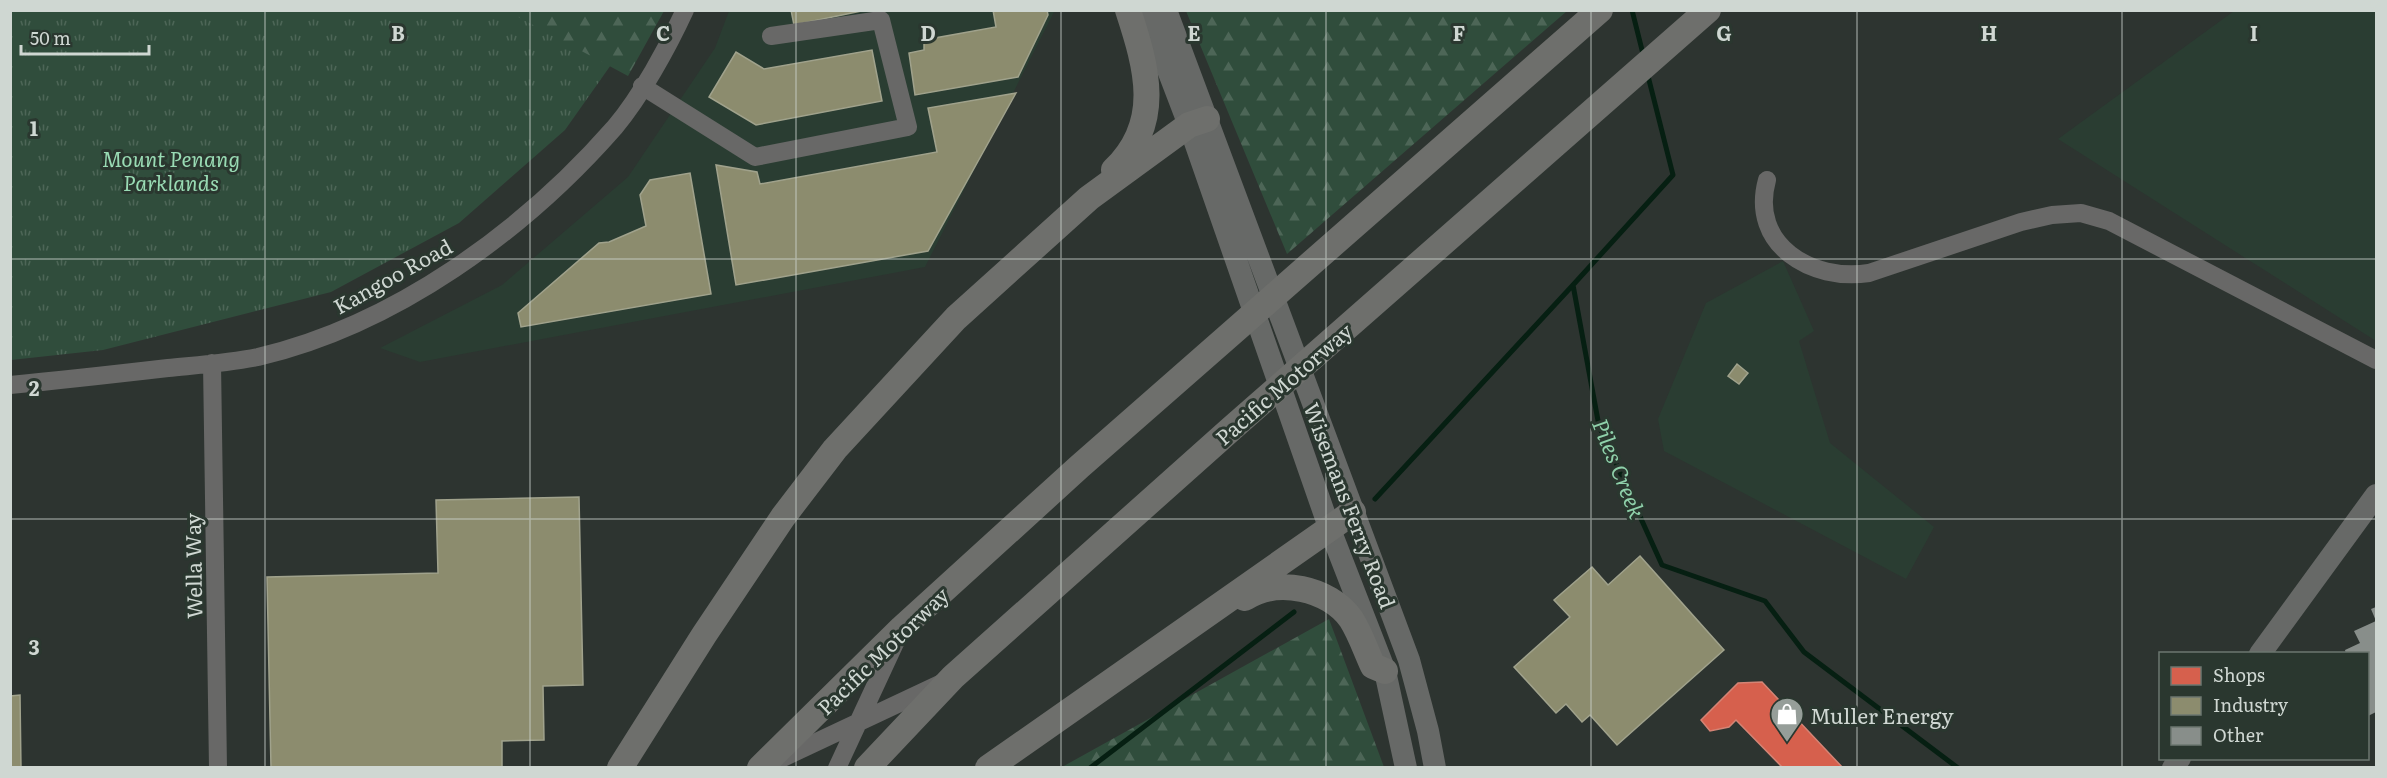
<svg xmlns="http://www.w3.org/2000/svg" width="2387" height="778" viewBox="0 0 2387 778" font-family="Literata,serif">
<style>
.built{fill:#2a3d32}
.grass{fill:url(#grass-tufts)}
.forest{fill:url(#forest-firs)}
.shops{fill:#d6604d;stroke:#d48475;stroke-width:1.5}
.industry{fill:#8c8c6e;stroke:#a0a28c;stroke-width:1.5}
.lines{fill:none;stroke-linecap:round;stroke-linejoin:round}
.stream{stroke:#061f12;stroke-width:5}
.building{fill:#888e8a}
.minor{stroke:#686867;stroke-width:18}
.major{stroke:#676967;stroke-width:22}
.highway{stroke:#6e6f6c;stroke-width:26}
.grid{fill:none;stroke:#cfd7d2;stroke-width:1.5;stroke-opacity:0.55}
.labels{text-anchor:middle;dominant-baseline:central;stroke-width:6;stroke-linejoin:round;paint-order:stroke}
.park-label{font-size:21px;font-style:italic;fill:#99dbb4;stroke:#2a372f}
.street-label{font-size:21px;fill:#cfd7d2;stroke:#2a372f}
.poi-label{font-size:21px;fill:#cfd7d2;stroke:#2a372f;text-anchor:start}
.water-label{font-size:22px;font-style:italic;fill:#8fd0aa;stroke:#2a372f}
.grid-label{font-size:20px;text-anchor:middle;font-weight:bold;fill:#cfd7d2;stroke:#2a372f;stroke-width:6;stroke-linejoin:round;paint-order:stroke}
</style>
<defs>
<pattern id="grass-tufts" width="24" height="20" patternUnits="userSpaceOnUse" patternTransform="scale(1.5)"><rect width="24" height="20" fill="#304d3c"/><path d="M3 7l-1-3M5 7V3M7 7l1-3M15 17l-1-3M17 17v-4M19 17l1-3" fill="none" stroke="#4d6657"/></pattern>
<pattern id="forest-firs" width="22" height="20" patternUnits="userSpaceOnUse" patternTransform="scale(1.5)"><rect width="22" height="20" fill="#304d3c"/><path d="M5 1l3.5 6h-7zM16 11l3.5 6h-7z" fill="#4d6657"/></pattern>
</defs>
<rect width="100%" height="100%" fill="#2d3430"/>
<path class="built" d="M729,11L1054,12L925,267L420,362L380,348L502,285L628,177L715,48Z
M2234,11H2376V341L2058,139Z
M1783,261L1814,331L1799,341L1830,443L1934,527L1906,579L1664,451L1658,419L1706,303Z"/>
<path class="grass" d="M10,11H649L565,130L459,223L331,292L103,350L11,360Z"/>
<path class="forest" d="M507,11H664L628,76Z
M1186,11H1567L1287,254Z
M1329,619L1384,767H1062Z"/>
<path class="shops" d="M1762,682L1843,768H1783L1736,720L1729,727L1710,731L1701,720L1738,683Z"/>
<path class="industry" d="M791,10H866L794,25Z
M993,10H1047L1048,15L1018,77L915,95L909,53L924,50V40L996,27Z
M872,50L882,101L756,125L709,97L736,52L764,69Z
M1016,93L928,251L736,285L716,165L757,172L760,184L937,152L928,108Z
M690,173L711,294L521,327L518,313L599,243L609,242L646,226L640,195L650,180Z
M1737,364L1748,373L1739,384L1728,376Z
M579,497L583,685L543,686L544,740L502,741V768H271L267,577L438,573L436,500Z
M1640,556L1724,650L1617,745L1590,715L1582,722L1566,704L1556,713L1514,667L1570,617L1554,600L1592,567L1608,585Z
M20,695L21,768H10V696Z"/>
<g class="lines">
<path class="stream" d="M1632,10L1644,58
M1647,72L1673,175L1573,285L1599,426L1662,565L1765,601L1804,652L1958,768
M1375,499L1573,285
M1090,768L1294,612"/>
</g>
<path class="building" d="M2376,607V712L2368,716V654H2346L2345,650L2360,643L2354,631L2376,621L2371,609Z"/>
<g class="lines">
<path class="minor" d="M642,86L755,157L908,127L881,20L771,36
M1767,180C1749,245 1812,282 1869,273L2021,222L2052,215L2081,213L2109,221L2376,360
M212,363L218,768
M10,385C63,380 116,374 168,368C198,365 229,363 258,357C395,325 524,231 615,127C641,96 668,47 685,10
M772,763L942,683
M837,768L896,641"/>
<path class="major" d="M1145,10L1189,125L1329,527L1385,671L1406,768
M1166,10L1409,660L1428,731L1435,768
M2260,654L2376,495
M2173,768L2180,758"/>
<path class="highway" d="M1114,170C1163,123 1147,68 1128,10
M1245,598C1277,577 1329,588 1351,619C1360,633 1366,651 1373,666L1385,671
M620,768L704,635L783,517L835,449L956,318L1089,198L1189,125L1207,119
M760,768L902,628L1079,467L1600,10
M867,768L953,677L1231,429L1708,10
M988,768L1353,512"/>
</g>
<path class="grid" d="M265,10V768M530,10V768M796,10V768M1061,10V768M1326,10V768M1591,10V768M1857,10V768M2122,10V768M10,259H2376M10,519H2376"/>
<defs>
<g id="shop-pin" transform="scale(1.725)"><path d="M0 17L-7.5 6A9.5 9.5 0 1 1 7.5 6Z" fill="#969e99" stroke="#2a372f"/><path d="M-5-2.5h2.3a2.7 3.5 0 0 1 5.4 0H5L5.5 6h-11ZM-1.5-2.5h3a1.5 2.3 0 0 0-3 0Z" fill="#fff"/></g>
</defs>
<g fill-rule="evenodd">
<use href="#shop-pin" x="1787" y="714"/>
</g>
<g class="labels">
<g class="park-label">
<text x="171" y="157">Mount Penang<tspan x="171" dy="24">Parklands</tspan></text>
</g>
<g class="street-label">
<text transform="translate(392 275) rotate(-29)">Kangoo Road</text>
<text transform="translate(1283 383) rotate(-41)">Pacific Motorway</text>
<text transform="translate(1351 505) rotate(69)">Wisemans Ferry Road</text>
<text transform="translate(192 566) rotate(-91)">Wella Way</text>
<text transform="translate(882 650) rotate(-44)">Pacific Motorway</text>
</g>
<g class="poi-label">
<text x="1810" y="714">Muller Energy</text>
</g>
<g class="water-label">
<text transform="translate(1620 468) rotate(68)">Piles Creek</text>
</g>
</g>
<g class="grid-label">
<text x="398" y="41">B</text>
<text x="663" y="41">C</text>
<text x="928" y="41">D</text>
<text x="1194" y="41">E</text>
<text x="1459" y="41">F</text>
<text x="1724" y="41">G</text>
<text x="1989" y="41">H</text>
<text x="2254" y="41">I</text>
<text x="34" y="136">1</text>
<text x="34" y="396">2</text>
<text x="34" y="655">3</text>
</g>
<rect width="2387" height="778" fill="none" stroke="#cfd7d2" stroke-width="24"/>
<rect x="2159" y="652" width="210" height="108" fill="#2a372f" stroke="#6c7770" stroke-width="1.5"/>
<rect x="2171" y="667" width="30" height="18" fill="#d6604d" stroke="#6c7770" stroke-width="1.5"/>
<text x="2213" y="682" font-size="18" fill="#cfd7d2">Shops</text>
<rect x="2171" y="697" width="30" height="18" fill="#8c8c6e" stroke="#6c7770" stroke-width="1.5"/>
<text x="2213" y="712" font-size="18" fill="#cfd7d2">Industry</text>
<rect x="2171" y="727" width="30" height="18" fill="#888e8a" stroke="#6c7770" stroke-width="1.5"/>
<text x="2213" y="742" font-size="18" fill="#cfd7d2">Other</text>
<path d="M21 45v9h128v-9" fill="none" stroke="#cfd7d2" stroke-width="3"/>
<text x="30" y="45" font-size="18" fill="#cfd7d2" stroke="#2a372f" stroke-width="4.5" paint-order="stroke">50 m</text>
</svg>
